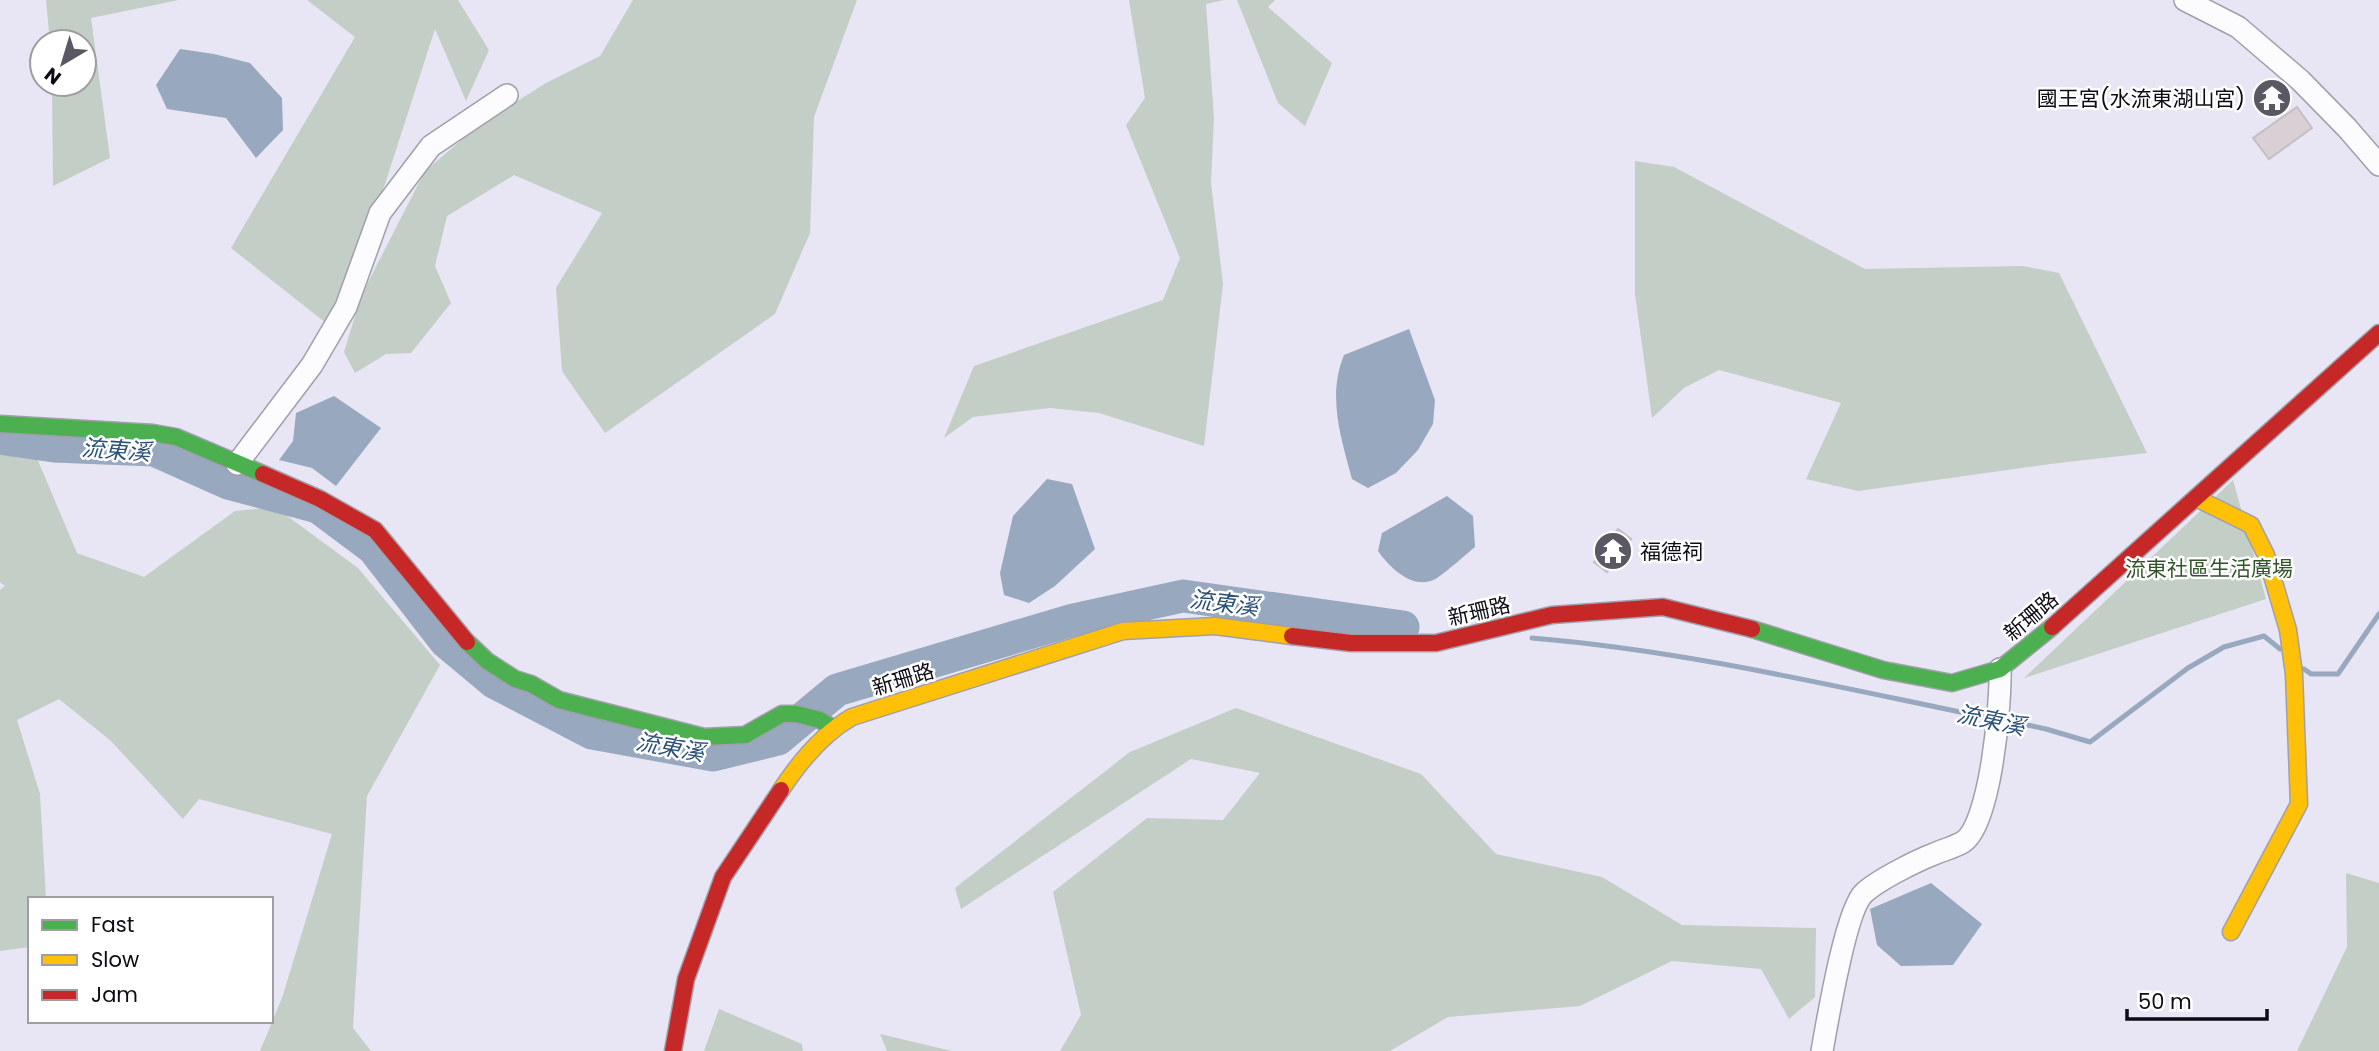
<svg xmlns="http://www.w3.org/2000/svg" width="2379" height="1051" viewBox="0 0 2379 1051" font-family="Poppins,'Noto Sans TC',sans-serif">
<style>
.green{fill:#c3cec6}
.water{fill:#98a8be}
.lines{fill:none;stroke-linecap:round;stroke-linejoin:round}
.stream{stroke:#98a8be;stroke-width:5}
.river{stroke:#98a8be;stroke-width:33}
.building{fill:#d9d0d6;stroke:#c6bec4;stroke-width:2}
.street-casing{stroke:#a19fab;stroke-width:24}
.fast-casing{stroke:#a19fab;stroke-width:19}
.slow-casing{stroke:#a19fab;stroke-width:19}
.jam-casing{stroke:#a19fab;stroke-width:19}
.street{stroke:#fcfbfd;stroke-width:21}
.fast{stroke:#4caf50;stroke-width:16}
.slow{stroke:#ffc107;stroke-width:16}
.jam{stroke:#c62828;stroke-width:16}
.labels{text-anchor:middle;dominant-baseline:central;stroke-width:5;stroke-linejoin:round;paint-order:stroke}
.poi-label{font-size:21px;fill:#0d0b15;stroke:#fff;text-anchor:end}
.park-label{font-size:21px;fill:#31542a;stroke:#fff}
.street-label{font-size:21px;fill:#0d0b15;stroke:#fff}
.water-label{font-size:23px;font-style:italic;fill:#2a5076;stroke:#fff}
</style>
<rect width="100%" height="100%" fill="#e8e6f4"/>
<path class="green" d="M46,0H179L91,18L110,158L53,186L52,84H84V42H50Z
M307,0H458L489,50L466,101L435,29L385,184L326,323L231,248L355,37Z
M633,0H857L814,117L810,233L775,314L605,433L562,371L556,288L602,213L514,175L447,216L435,266L451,303L411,353L386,354L355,373L344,352L361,296L425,171L478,126L546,83L600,56Z
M1129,0H1224L1206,4L1214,118L1211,183L1223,284L1204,446L1099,413L1050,408L973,417L944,438L974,366L1163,300L1180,258L1126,125L1145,98Z
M1237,0H1275L1268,7L1332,63L1305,126L1278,103Z
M1635,161L1674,167L1865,269L2023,266L2059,273L2147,453L2050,464L1858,491L1806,479L1841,403L1719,370L1684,388L1652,418L1635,294Z
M34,451L77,553L144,577L235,511L275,507L358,568L440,665L367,796L353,1028L371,1051H260L282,998L332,834L199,799L183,819L111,741L59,699L17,720L40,794L46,899H30V947L0,951V590L5,586L0,582V452Z
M2233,480L2266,599L2024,678Z
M1236,708L1421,774L1496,854L1602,877L1682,925L1816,928L1815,997L1789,1019L1761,969L1672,961L1580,1006L1448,1017L1390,1051H1060L1081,1015L1053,892L1147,818L1223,820L1260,773L1191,759L961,909L955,888L1130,752Z
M2346,873L2379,883V1051H2297L2347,947Z
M719,1009L802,1044L803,1051H704Z
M880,1034L952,1051H887Z"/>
<path class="water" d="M180,49L214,54L250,63L282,98L283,130L256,158L226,118L167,109L156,85Z
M1409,329L1435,400L1433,424L1418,450L1396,473L1368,488L1352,479C1341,438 1327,396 1344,355Z
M334,396L381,428L336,486L312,468L279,460L293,441L296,413Z
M1047,479L1072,484L1095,549L1055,586L1029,603L1004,595L1000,573L1013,516Z
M1447,496L1473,516L1475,547C1463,557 1450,569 1437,578C1414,592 1390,568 1378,551L1382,533Z
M1931,883L1982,924L1953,965L1901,966L1877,945L1870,909Z"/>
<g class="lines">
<path class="stream" d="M1532,638C1689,651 1841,688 1994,719
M2304,669L2311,674H2338L2379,614
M2004,720L2046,729L2090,742L2188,668L2224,647L2264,636L2280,649"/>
<path class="river" d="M0,438L54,446L154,450L228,483L318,507L373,548L445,641L494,682L592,733L713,755L778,739L837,690L1073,620L1183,596L1403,627"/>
</g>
<path class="building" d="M2297,107L2312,128L2269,159L2253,138Z
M1618,529L1631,539L1607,572L1594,562Z"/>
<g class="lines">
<g class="street-casing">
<path id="street" d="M2185,0L2238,27L2300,80L2347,128L2379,165
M237,464L312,365L346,307L380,213L431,146L507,95
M1822,1051C1827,1023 1846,909 1864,893C1878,880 1916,861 1934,854C1943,850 1955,847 1963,842C1991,824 2001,702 2000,669"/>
</g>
<g class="fast-casing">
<path id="fast" d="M0,424L153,433L176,437L263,474
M1752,629L1883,670L1952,683L2000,669L2052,627
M467,642L487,661L515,679L531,684L559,700L704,737L745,735L782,714H796L820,720L833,728"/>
</g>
<g class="slow-casing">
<path id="slow" d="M2196,498L2251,525L2266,555L2288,630L2294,674L2299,804L2231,932
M781,790C800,761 822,734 852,717L1123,631L1215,626L1292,636"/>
</g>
<g class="jam-casing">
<path id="jam" d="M263,474L320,499L375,530L467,642
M2052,627L2379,333
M1292,636L1351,643H1436L1552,615L1663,607L1752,629
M673,1051L686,979L723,877L781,790"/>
</g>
<use href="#street" class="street"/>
<use href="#fast" class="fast"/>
<use href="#slow" class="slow"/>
<use href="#jam" class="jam"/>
</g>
<defs>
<g id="temple-disc" transform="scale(2.0125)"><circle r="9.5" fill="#5a5863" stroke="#fff"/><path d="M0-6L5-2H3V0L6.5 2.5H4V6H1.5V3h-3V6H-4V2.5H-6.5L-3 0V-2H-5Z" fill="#fff"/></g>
</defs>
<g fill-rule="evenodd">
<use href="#temple-disc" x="2272" y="98"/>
<use href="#temple-disc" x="1613" y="551"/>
</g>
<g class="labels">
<g class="poi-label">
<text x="2245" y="98">國王宮(水流東湖山宮)</text>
<text x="1640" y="551" text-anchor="start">福德祠</text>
</g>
<g class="park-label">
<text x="2209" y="568">流東社區生活廣場</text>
</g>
<g class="street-label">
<text transform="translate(1479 611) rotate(-13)">新珊路</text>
<text transform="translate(2031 616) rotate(-40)">新珊路</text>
<text transform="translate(903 679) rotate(-17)">新珊路</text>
</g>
<g class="water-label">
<text transform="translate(116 450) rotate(4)">流東溪</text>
<text transform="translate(1224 603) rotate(7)">流東溪</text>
<text transform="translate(1991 720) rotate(12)">流東溪</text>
<text transform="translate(670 747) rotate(10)">流東溪</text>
</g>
</g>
<rect x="28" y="897" width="245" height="126" fill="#ffffff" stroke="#9e9da1" stroke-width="2"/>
<rect x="42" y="920" width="35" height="10" fill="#4caf50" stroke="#9e9da1" stroke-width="2"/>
<text x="91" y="932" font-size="21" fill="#0d0b15">Fast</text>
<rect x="42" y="955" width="35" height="10" fill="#ffc107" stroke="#9e9da1" stroke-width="2"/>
<text x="91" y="967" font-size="21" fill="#0d0b15">Slow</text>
<rect x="42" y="990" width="35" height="10" fill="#c62828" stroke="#9e9da1" stroke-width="2"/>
<text x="91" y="1002" font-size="21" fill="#0d0b15">Jam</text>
<g transform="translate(63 63) rotate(218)"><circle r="33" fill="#ffffff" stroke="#9e9da1" stroke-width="2"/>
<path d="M0-5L12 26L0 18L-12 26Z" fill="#5a5863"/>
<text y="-10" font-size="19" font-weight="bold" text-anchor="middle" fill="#0d0b15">N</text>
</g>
<path d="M2127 1009v10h140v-10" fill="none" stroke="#0d0b15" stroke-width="3.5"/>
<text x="2138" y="1009" font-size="21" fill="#0d0b15" stroke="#ffffff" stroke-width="5" paint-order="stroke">50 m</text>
</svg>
